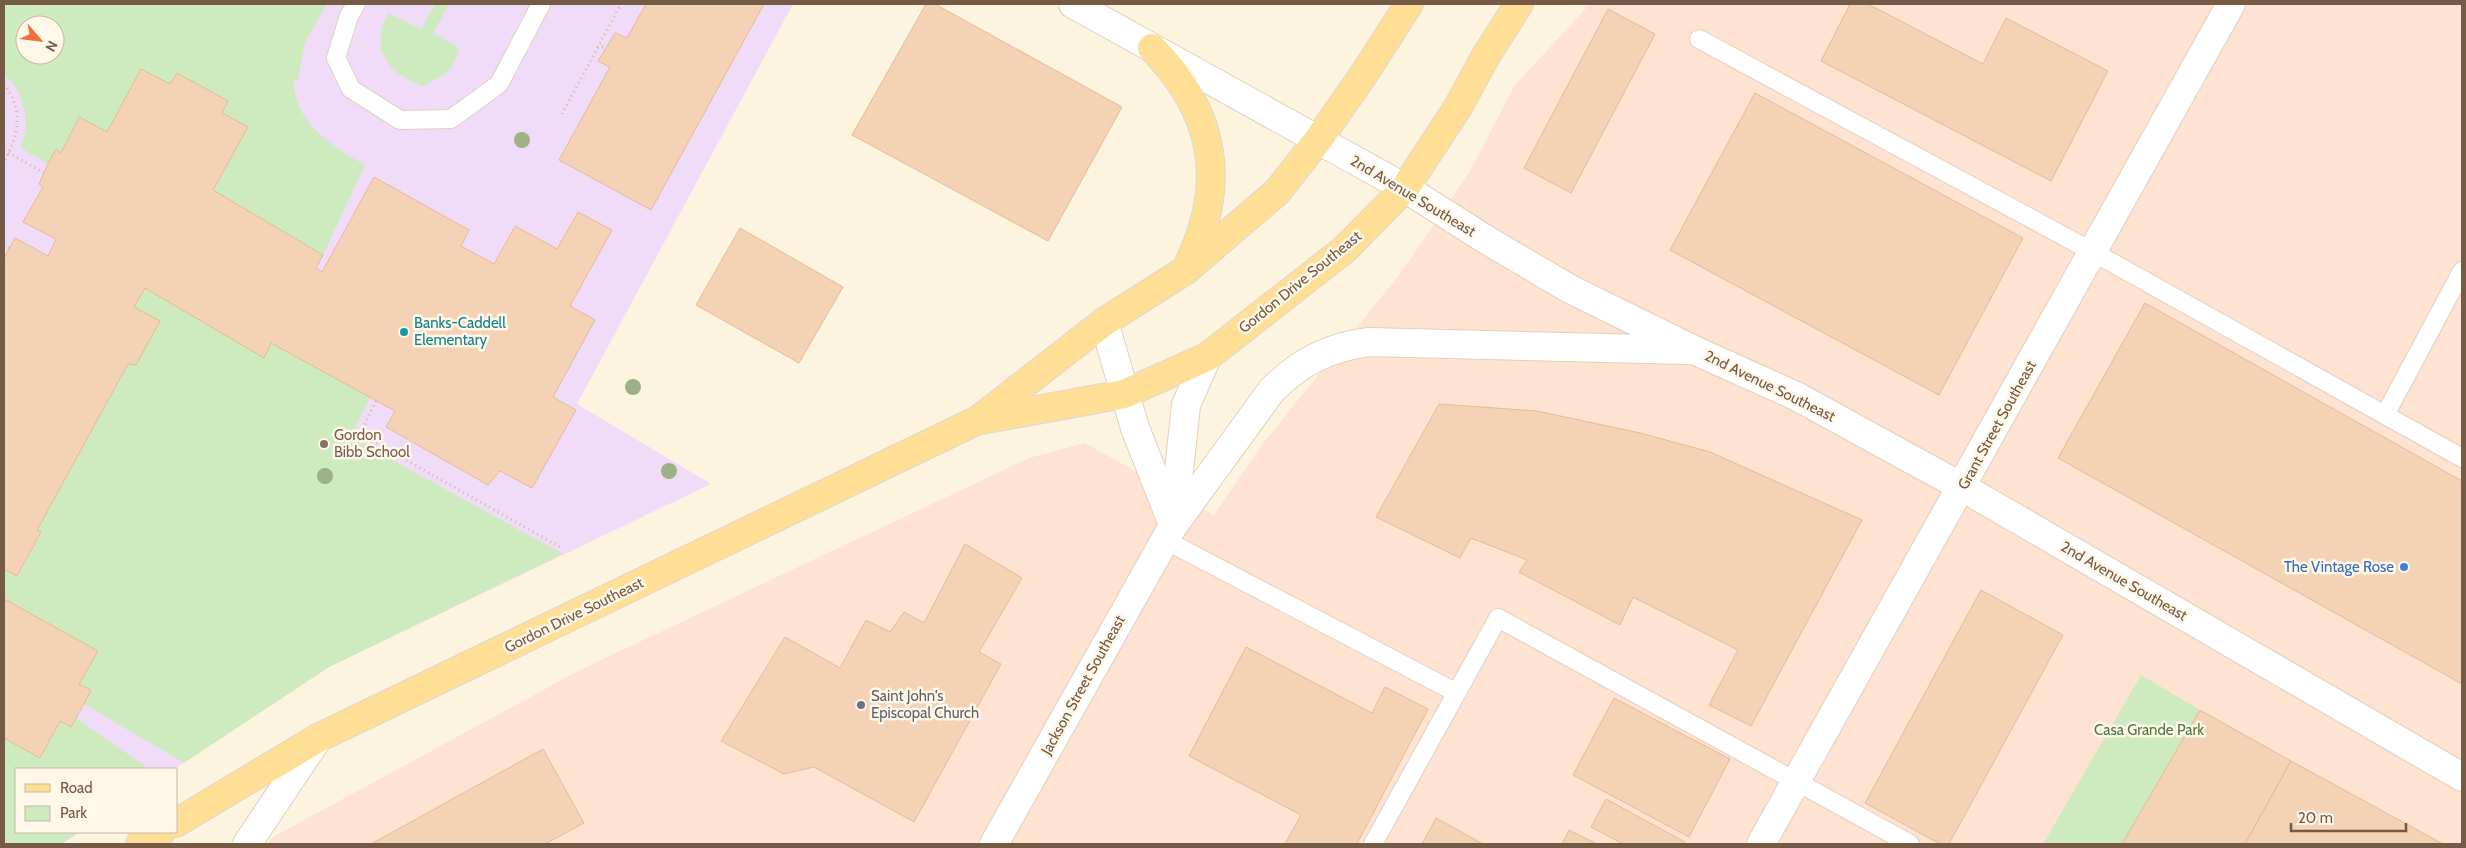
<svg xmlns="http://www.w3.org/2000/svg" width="2466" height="848" viewBox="0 0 2466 848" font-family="Cabin,sans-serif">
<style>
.commercial{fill:#fee2d2}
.education{fill:#f0dcf9;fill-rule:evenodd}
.green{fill:#cdebbe;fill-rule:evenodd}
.building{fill:#f4d2b6;stroke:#e7ba95}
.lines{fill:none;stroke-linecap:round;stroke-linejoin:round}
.lane-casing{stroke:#e2d0bb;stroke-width:20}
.street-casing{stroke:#e2d0bb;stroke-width:30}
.primary-casing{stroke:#ded7d3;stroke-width:30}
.path{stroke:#d9b699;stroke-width:3;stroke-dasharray:1 4;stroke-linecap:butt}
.lane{stroke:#fff;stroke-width:18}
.street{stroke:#fff;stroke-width:28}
.primary{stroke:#ffde95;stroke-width:28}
.tree{fill:#9cb186}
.culture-dot{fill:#0f9aa8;stroke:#fff7e7;stroke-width:2}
.education-dot{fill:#8d6e63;stroke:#fff7e7;stroke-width:2}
.shop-dot{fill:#3f7fe0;stroke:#fff7e7;stroke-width:2}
.worship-dot{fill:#6b7280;stroke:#fff7e7;stroke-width:2}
.labels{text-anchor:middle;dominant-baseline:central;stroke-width:5;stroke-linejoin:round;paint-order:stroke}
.street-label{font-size:15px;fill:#755a46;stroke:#fff7e7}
.culture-label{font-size:15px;fill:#0d838f;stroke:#fff7e7;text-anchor:start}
.education-label{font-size:15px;fill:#785e54;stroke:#fff7e7;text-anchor:start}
.shop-label{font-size:15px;fill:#366cbe;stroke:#fff7e7;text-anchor:end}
.worship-label{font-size:15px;fill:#5b616d;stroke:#fff7e7;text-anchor:start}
.park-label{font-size:15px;fill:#4c7b3d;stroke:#fff7e7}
</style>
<rect width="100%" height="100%" fill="#fdf4df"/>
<path class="commercial" d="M1590,4H2462V844H268L273,837L580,670L1029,458L1085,443L1214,515L1261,446L1403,270L1470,171L1515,85Z"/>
<path class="education" d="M4,4H793L577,404L711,484L329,667L174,769H16V832H80L61,844H4ZM25,25H55V55H25Z"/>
<path class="green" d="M4,4H327L305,42L298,81H292C295,91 297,105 303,114C318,138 342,152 365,165L323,255L213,190L248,127L222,113L177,73L170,84L141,69L107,132L79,117L61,153L57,150L48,164L21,148C23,139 26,129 26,121C25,107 17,82 4,76ZM25,25H55V55H25Z
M435,4H449L433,33L459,48C454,72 444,75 423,86C388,74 369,49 388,13L421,29Z
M145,288L264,358L271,343L370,397L351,437L563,554L329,667L184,763L84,704L91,690L79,684L97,651L4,599V569L18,576L41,533L37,530L128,364L159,321L134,307Z
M2141,675L2200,710L2122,844H2043Z
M76,718L149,769H16V832H80L61,844H4V738L40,758L60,721L71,727Z"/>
<path class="building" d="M646,4H764L651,210L559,160L610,67L598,61L615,33L627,38Z
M926,4H935L1122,107L1048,241L852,135Z
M1850,4H1868L1983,64L2006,18L2108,71L2051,181L1821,61Z
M1608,9L1655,34L1571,193L1524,168Z
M141,69L170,84L177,73L228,101L222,113L248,127L213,190L323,255L316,268L322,272L374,177L469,230L461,246L494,264L515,226L557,249L578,212L612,230L570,306L595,320L553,397L576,410L532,488L500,471L488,485L386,427L395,411L271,343L264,358L145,288L134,307L160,321L136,365L128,364L37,530L41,532L17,576L4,569V258L15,238L48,256L56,239L23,222L43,187L39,184L48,164L56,149L61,153L79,117L107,132Z
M1755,93L2023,238L1939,395L1670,250Z
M740,228L843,287L799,363L696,305Z
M2145,303L2462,481V684L2058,458Z
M1439,404L1537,411L1640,433L1710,452L1862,520L1751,726L1709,705L1738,650L1633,597L1620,625L1519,572L1527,560L1471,538L1460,558L1376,517Z
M965,544L1022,578L979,652L1001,664L914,822L814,767L784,774L721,741L785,637L840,668L866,620L890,632L904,612L924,623Z
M1981,590L2063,635L1949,844H1940L1865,803Z
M4,599L98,651L79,684L91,690L84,704L71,727L60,721L40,758L4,738Z
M1246,647L1372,713L1385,687L1428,709L1357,844H1285L1301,815L1189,756Z
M1614,698L1730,759L1689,837L1573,775Z
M2200,710L2291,761L2245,844H2122Z
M543,749L584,823L545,844H371Z
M2291,761L2443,844H2245Z
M1606,799L1685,842L1684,844H1623L1591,827Z
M1436,818L1483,844H1422Z
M1569,830L1597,844H1562Z"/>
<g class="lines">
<g class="lane-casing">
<path id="lane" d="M356,4L349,16L336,58L351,89L400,120L451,119L499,84L541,4
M1699,39L2093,252L2462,458
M2385,415L2462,271
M1165,540L1457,693
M1373,844L1498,618L1910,844"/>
</g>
<g class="street-casing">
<path id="street" d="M1073,4L1405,188L1485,239L1570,289L1696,351L1796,396L1962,487L2462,777
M1104,322L1135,428L1172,522
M1173,526L1272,390C1300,362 1329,347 1369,342L1688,350
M247,844L318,738
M994,844L1173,526L1186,405L1207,357
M1761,844L2231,4"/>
</g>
<g class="primary-casing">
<path id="primary" d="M1152,48C1215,112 1228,183 1188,265
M981,420L1124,394L1207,357L1345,249L1405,188L1458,107L1487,54L1519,4
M176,823L318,738L978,420L1104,322L1186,270L1277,192L1318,140L1364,74L1409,4
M140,844L161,832"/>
</g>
<path class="path" d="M597,47H607
M4,84C24,111 19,134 4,162
M562,114L621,4
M4,150L44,173
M4,245L9,248
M376,401L360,434L560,547"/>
<use href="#lane" class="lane"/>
<use href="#street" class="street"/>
<use href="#primary" class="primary"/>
</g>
<g class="tree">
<circle cx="522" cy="140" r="8"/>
<circle cx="633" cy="387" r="8"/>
<circle cx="669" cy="471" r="8"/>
<circle cx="325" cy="476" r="8"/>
</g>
<circle class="culture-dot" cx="404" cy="332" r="5"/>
<circle class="education-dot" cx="324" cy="444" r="5"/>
<circle class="shop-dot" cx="2404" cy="567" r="5"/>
<circle class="worship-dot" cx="861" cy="705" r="5"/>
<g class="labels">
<g class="street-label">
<text transform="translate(1413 196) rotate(31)">2nd Avenue Southeast</text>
<text transform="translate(1300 282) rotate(-39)">Gordon Drive Southeast</text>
<text transform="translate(1770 386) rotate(26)">2nd Avenue Southeast</text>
<text transform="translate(1997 425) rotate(-61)">Grant Street Southeast</text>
<text transform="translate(2124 581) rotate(30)">2nd Avenue Southeast</text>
<text transform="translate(574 615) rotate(-26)">Gordon Drive Southeast</text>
<text transform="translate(1083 685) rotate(-61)">Jackson Street Southeast</text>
</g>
<g class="culture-label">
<text x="414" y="323">Banks-Caddell<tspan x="414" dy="17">Elementary</tspan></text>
</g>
<g class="education-label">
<text x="334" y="435">Gordon<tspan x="334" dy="17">Bibb School</tspan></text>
</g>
<g class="shop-label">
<text x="2394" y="567">The Vintage Rose</text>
</g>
<g class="worship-label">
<text x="871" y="696">Saint John's<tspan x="871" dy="17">Episcopal Church</tspan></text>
</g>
<g class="park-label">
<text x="2149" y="730">Casa Grande Park</text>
</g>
</g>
<rect width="2466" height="848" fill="none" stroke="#755a46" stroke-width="10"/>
<rect x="15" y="768" width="162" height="65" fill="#fff7e7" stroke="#c8b8a7"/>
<rect x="25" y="784" width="25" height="8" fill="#ffde95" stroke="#c8b8a7"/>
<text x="60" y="793" font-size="15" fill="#755a46">Road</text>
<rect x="25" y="806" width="25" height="15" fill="#cdebbe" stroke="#c8b8a7"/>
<text x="60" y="818" font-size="15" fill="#755a46">Park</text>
<g transform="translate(40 40) rotate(118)"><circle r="24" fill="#fff7e7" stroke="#c8b8a7"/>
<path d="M0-4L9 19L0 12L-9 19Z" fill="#ee703d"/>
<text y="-8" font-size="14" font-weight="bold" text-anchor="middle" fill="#755a46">N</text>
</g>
<path d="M2291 823v8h115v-8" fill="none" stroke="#755a46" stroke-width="2.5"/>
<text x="2298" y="823" font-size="15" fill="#755a46" stroke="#fff7e7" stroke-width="4" paint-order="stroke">20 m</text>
</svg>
